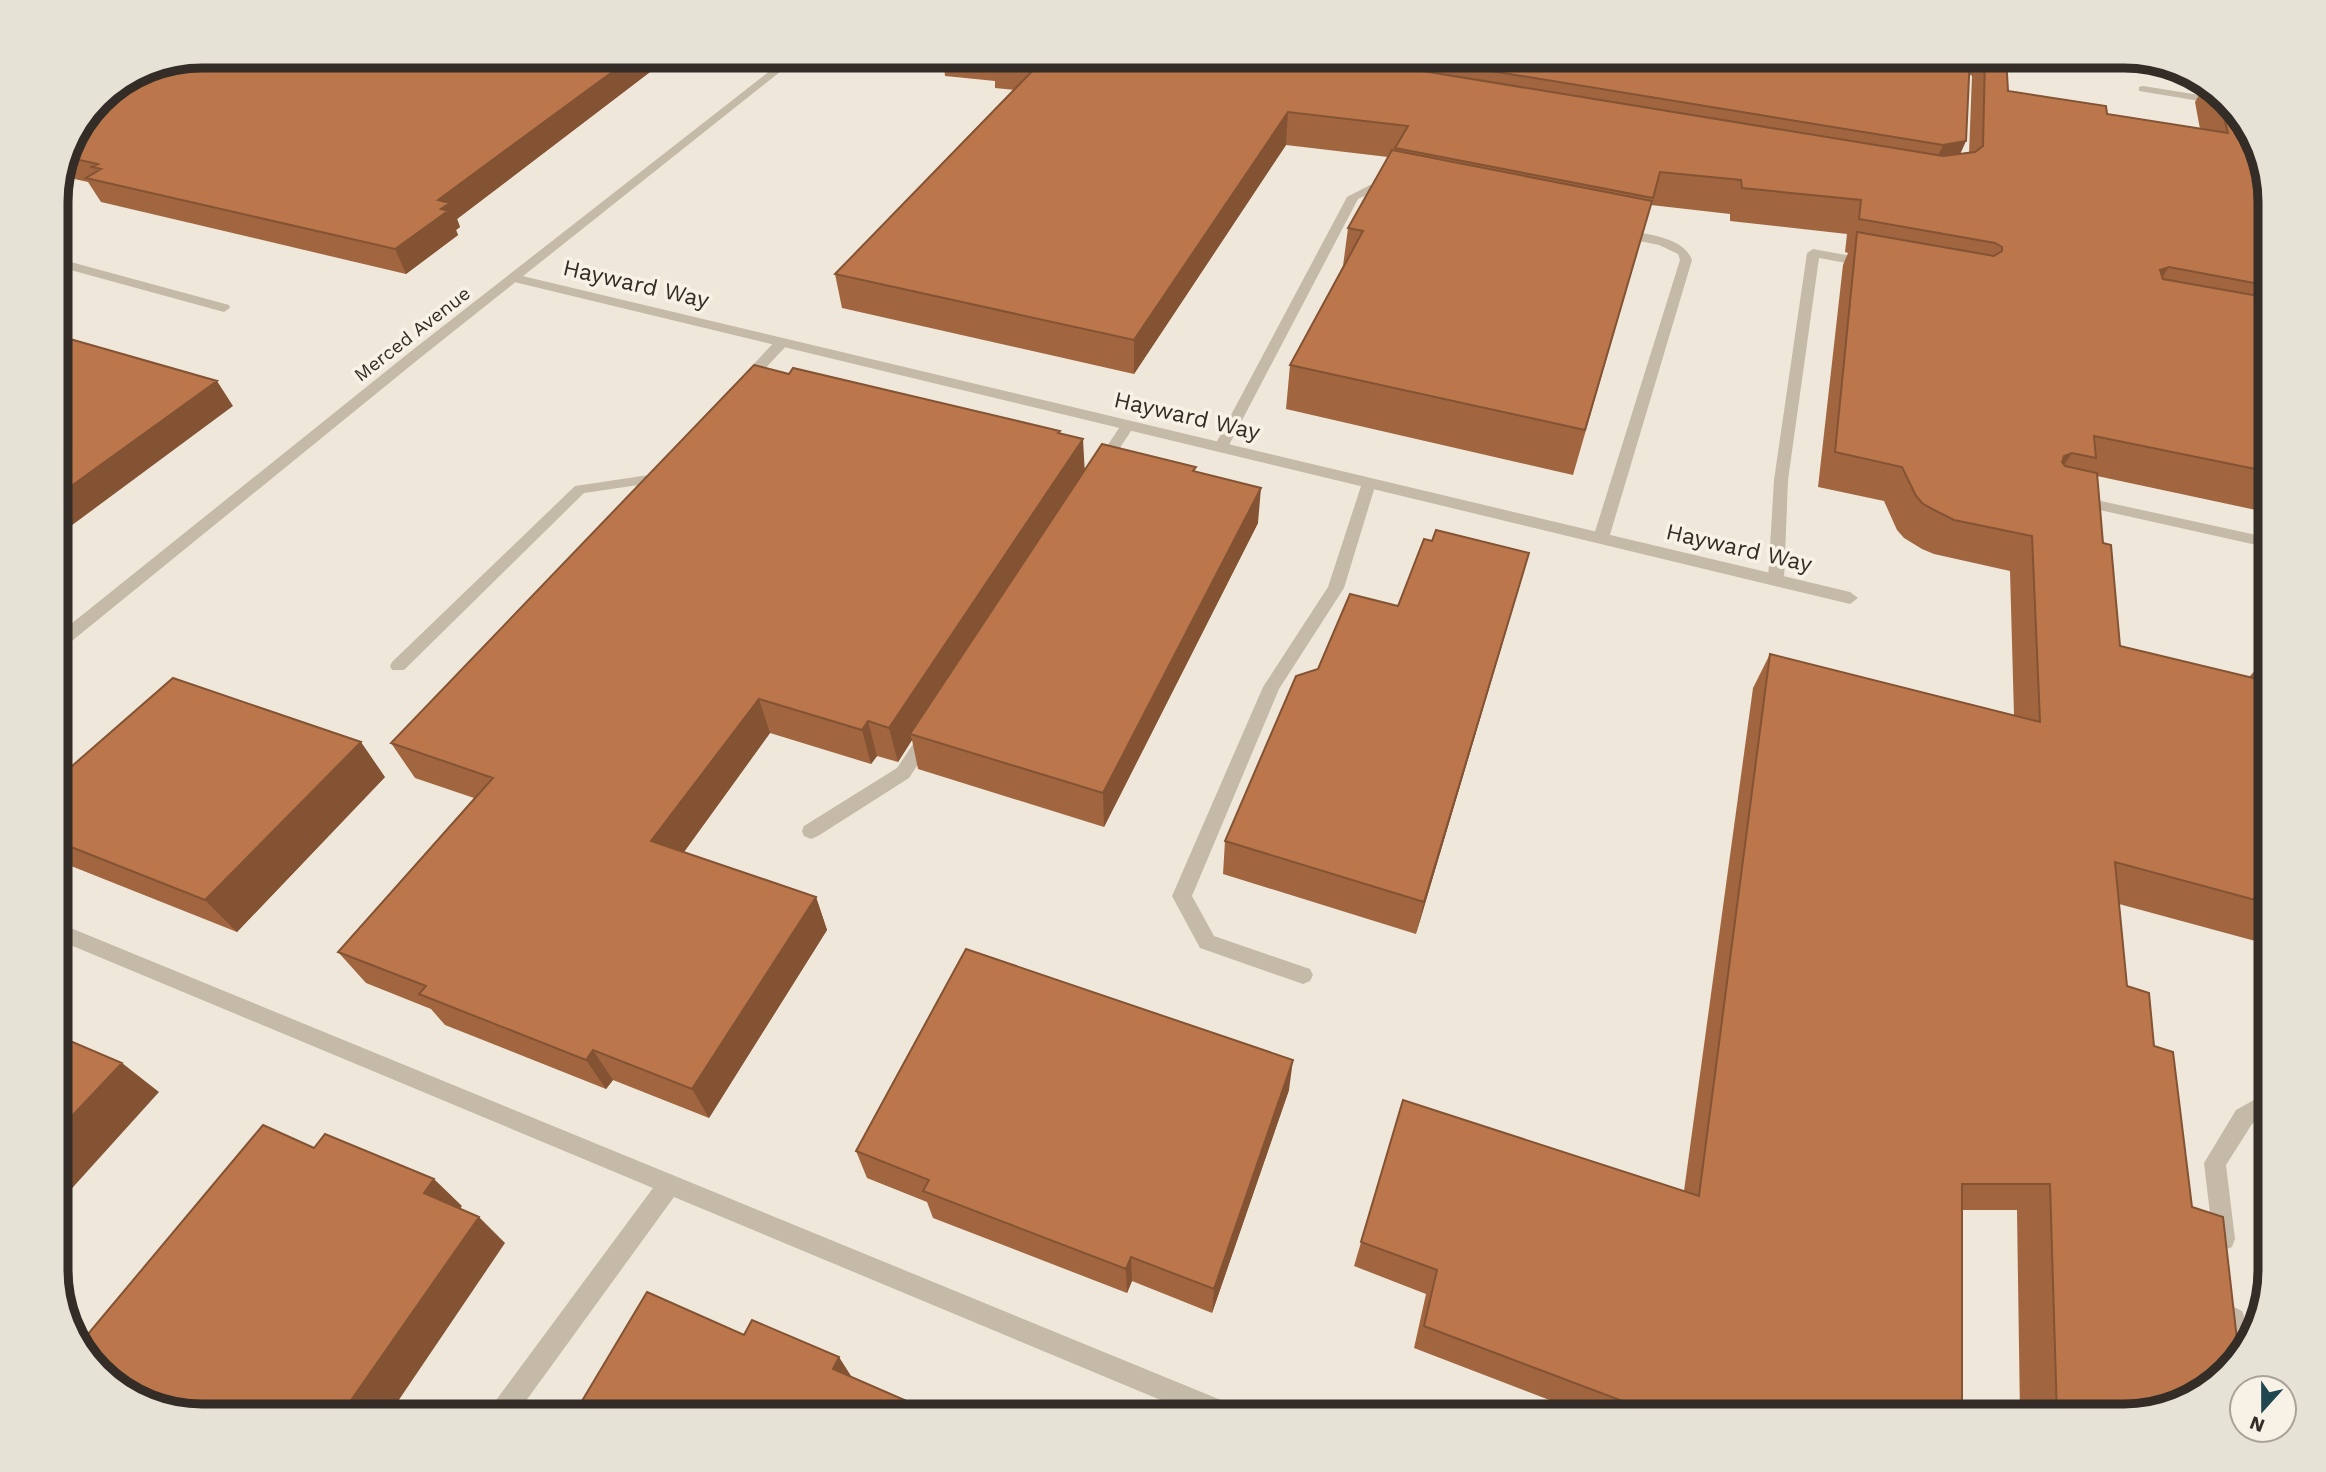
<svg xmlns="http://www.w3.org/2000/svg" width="2326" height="1472" viewBox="0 0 2326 1472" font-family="'Work Sans',sans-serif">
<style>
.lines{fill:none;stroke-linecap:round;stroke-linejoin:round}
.service{fill:#c5b9a7;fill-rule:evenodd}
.minor{fill:#c5b9a7;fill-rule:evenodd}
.tertiary{fill:#c5b9a7;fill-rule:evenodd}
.wall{fill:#a16640;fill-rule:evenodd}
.shaded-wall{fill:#835334}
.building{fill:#bb774b;stroke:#835334;stroke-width:2}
.labels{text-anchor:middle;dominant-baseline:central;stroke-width:7;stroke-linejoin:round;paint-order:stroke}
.far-street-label{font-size:19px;fill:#332c27;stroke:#f7f2e5}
.street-label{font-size:23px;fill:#332c27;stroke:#f7f2e5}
.rim{fill:none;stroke:#332c27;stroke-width:9}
</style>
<rect width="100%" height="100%" fill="#efe8da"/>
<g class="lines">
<path class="service" d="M2143,86L2218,98L2223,101L2218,104L2139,91V87Z
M1370,185H1395L1401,188C1390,195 1375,190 1358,199L1228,447L1226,450H1216L1214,447L1347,197Z
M1618,229C1641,234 1683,235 1692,260L1609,538L1601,543L1593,538L1680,260L1678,254L1659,245L1614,236V230Z
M1813,249L1868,259L1874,263L1868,267L1819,258L1788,480L1784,580L1776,585L1768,580L1774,480L1807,253Z
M782,338L789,342L787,345L749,386H739V380L777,339Z
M1128,421L1135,425L1106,469H1096L1094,466L1096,463L1123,422Z
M662,465L669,470L659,482L584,493L404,670H392L390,666L392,662L575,486L649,475Z
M1369,478L1376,483L1344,588L1279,689L1192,896L1214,936L1310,969L1313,975L1310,981L1303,984L1200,948L1172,896L1263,687L1328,587L1362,483Z
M2078,496L2270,538V548L2073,504L2071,501L2073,498Z
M927,730L933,732L936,737L909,778L818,836L811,839L804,836L802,831L804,826L897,768L921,732Z
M56,922L1238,1407L1241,1416H1199L674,1197L515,1416H488L491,1407L653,1188L56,939Z
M2270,1091V1113L2252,1124L2226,1165L2235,1239L2232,1247L2224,1250L2216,1247L2213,1239L2204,1163L2236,1110Z
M2234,1307L2242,1311C2253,1336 2250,1347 2230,1365L2222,1319L2226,1311Z"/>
<path class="minor" d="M56,258L229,305L230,308L224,312L56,266Z
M514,274L1850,592L1858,598L1850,604L510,281L508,278Z"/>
<path class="tertiary" d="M789,56H800L420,358L62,649L56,651V636L410,352Z"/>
</g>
<path class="wall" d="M943,56H2006L2008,91L2107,114L2200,129L2195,102L2201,92L2192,91L2189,76L2205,80L2251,129L2270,201V513L2097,476L2103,543L2120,646L2249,677L2270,654V945L2119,904L2125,1416H2020L2017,1210H1962V1416H1591L1414,1348L1426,1294L1354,1266L1403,1100L1684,1191L1753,688L1770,654L2014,715L2010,571L1934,554L1922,549L1904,538L1897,530L1884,501L1818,487L1843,265L1848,253L1845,252L1847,234L1730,221V214L1651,205L1573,475L1286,409L1290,365L1343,266L1348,228L1388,157L1286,145L1134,374L842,308L835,274L1015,90L995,88V81L945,76ZM1969,74L1972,76L1969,153L1960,154L1966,141Z
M648,67L650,72L457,219L460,227L456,230L458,235L406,274L101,202L88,182L61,176L71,138Z
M789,374L1060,433L1085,469L1196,472L1258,523L1104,827L918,769L912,740L898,762L877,756L871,764L770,733L684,852L816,897L827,930L709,1118L613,1080L606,1089L445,1025L431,1009L366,983L338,952L474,798L415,778L391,743Z
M1432,541L1529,553L1416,934L1223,874L1225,841L1318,669L1398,606Z
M385,777L237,932L56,860V780Z
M1289,1090L1212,1313L1132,1281L1127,1293L933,1218L927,1202L867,1178L856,1151Z"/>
<path class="shaded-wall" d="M634,56H664L648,67L650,72L457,219L460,227L456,230L458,235L406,274L395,249L438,200Z
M1288,112L1286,145L1134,374V340Z
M1966,141L1951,174L1928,177L1943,145Z
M2169,267L2147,300L2160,270Z
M217,381L233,406L56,537V497Z
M1083,439L1085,475L910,734L912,740L898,762L889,728Z
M2072,453L2050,487L2064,456Z
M1261,488L1258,523L1104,827L1103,793Z
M1529,553L1519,588L1416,934L1424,902Z
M759,699L770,733L668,874L651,841Z
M868,721L877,756L871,764L862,730Z
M361,742L385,777L237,932L205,900Z
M816,897L827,930L709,1118L692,1089Z
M593,1050L613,1080L606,1089L586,1060Z
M1293,1060L1289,1090L1212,1313L1214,1289Z
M122,1063L159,1092L56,1206V1133Z
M434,1179L462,1206L452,1220L424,1193Z
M479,1217L505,1243L388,1416H340Z
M1131,1257L1132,1281L1127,1293L1126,1269Z
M839,1357L853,1379L833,1369Z"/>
<path class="building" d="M202,56H634L438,200L450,203L441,209L448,211L395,249L86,178L101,169L92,167L98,164L66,157L71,138L99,98L146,67Z
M993,56H1331L1943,156L1975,152L1983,146L1985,56H2006L2008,91L2106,106L2107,114L2228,133L2223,114L2238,116L2251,129L2270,201V286L2169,267L2160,270L2163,279L2270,298V472L2094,436L2096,458L2072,453L2064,456L2062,462L2065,466L2097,473L2103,543L2111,545L2120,646L2270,682V904L2115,862L2127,986L2149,993L2154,1046L2173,1052L2192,1207L2223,1217L2239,1357L2197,1397L2125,1416H2057L2050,1184H1962V1416H1662L1424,1326L1437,1270L1361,1242L1403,1100L1699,1196L1770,654L2040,722L2032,536L1954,520L1942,514L1923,504L1916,496L1902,467L1835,452L1857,232L1994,256L2002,251V247L1995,243L1859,219L1861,200L1742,188L1741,180L1660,172L1653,198L1395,148L1408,126L1288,112L1134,340L835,274L1042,61Z
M1400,56H1970L1966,141L1943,145Z
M2219,95L2226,103L2220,102Z
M1392,150L1652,201L1585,430L1290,365L1363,231L1348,228Z
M56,335L217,381L56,497Z
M754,365L789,374L793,368L1060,431L1058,433L1083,439L889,728L868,721L862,730L759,699L651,841L816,897L692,1089L593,1050L586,1060L419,994L426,986L338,952L493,778L391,743Z
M1102,444L1196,467L1193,471L1261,488L1103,793L910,734Z
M1436,530L1529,553L1424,902L1225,841L1296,676L1318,669L1350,594L1398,606L1424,539L1432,541Z
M173,678L361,742L205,900L56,841V780Z
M966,949L1293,1060L1214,1289L1131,1257L1126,1269L923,1191L929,1180L856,1151Z
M56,1035L122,1063L56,1133Z
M263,1125L314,1148L325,1134L434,1179L424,1193L479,1217L340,1416H202L121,1392L78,1346Z
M647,1292L744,1335L752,1320L839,1357L833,1369L941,1416H573Z"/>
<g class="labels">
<g class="far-street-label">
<text transform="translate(412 334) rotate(-38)">Merced Avenue</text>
</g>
<g class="street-label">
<text transform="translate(636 284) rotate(13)">Hayward Way</text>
<text transform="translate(1187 416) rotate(13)">Hayward Way</text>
<text transform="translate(1739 548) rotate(13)">Hayward Way</text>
</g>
</g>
<path d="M0 0H2326V1472H0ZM202 68H2124A134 134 0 0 1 2258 202V1270A134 134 0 0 1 2124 1404H202A134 134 0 0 1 68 1270V202A134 134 0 0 1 202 68Z" fill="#e7e2d6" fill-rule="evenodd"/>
<path class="rim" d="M202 68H2124A134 134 0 0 1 2258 202V1270A134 134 0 0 1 2124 1404H202A134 134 0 0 1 68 1270V202A134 134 0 0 1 202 68Z"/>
<g transform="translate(2263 1409) rotate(201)"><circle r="33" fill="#f7f2e5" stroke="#a9a399" stroke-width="2"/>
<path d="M0-5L12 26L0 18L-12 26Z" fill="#204650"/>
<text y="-10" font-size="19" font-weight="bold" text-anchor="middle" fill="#332c27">N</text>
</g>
</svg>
